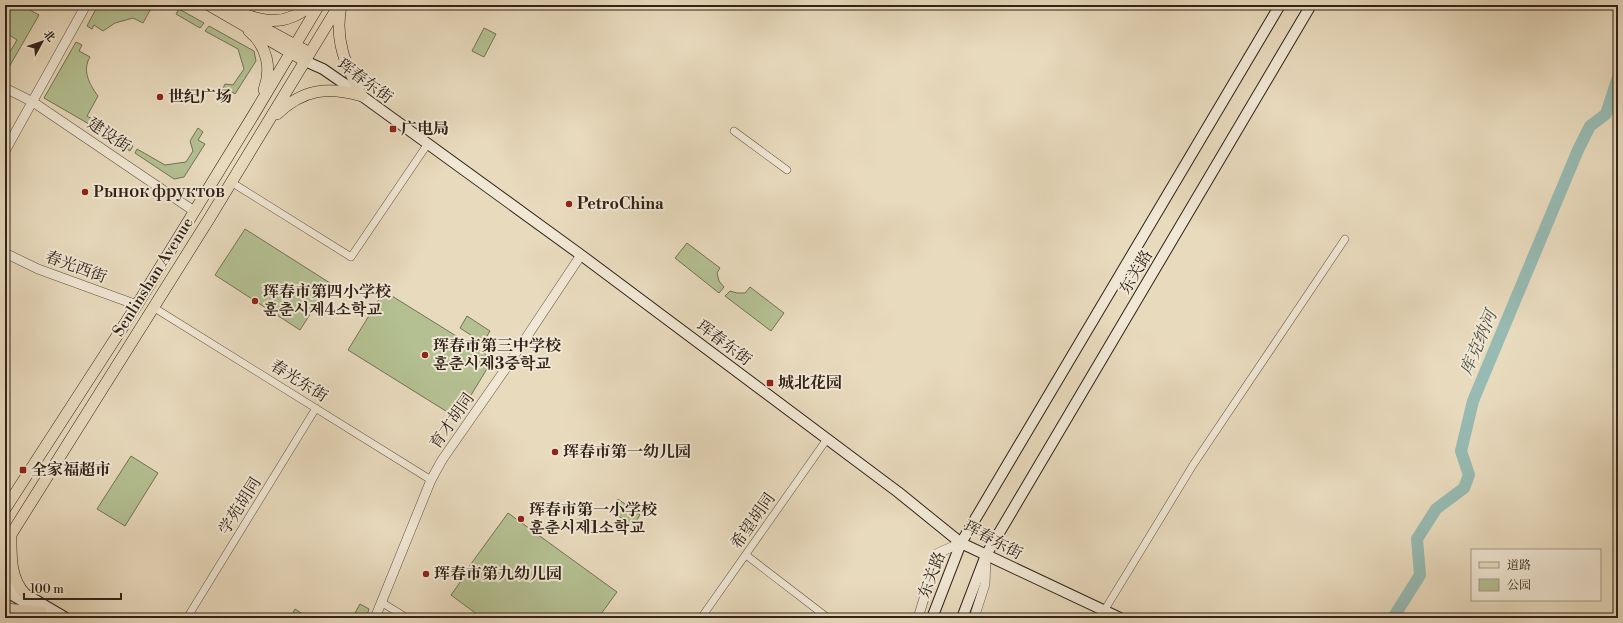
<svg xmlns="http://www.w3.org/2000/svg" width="1623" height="623" viewBox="0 0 1623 623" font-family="'Libre Bodoni','Noto Serif SC','Noto Serif KR',serif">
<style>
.green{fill:#b4c092;stroke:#727255}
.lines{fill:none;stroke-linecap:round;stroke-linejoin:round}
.river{stroke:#97bab2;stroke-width:12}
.minor-casing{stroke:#5f5141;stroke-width:8}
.tertiary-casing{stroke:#5f5141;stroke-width:10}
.secondary-casing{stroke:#312318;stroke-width:12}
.primary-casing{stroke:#312318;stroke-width:12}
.minor{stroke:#f0e7d4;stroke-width:7}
.tertiary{stroke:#f0e7d4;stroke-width:9}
.secondary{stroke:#f0e7d4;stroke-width:10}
.primary{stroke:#e8dabd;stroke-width:11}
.poi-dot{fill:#8f2418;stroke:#f0e7d4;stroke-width:1.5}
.labels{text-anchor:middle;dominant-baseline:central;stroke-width:4;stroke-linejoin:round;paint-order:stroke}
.street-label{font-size:16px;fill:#312318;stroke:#f0e7d4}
.poi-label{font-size:16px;font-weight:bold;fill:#312318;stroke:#f0e7d4;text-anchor:start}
.water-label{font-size:17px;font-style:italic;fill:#505046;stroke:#f0e7d4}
</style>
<rect width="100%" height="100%" fill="#e8dabd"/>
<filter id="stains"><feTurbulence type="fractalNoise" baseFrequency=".005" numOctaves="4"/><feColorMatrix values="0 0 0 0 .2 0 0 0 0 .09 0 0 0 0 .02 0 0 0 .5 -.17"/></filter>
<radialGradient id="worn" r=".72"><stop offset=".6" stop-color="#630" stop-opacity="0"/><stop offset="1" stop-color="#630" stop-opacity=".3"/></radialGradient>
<path class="green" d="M5,5H21L39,15L5,74V60L17,40L5,32Z
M98,5H153L143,23L133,18L115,23L103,31L94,25L92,29L87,26Z
M179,9L204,23L200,28L176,14Z
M209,26L254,51L256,61L235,94L229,90L224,98L220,95L225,84L233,85L244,69L238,49L205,31Z
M484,28L496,34L484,57L472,51Z
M76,42L82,45L79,51L90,57C82,70 89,84 98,96L87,116L92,119L89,124L44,98Z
M198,128L203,132L198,140L205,144L184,177L174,179L135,153L137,149L165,165L186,162L193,151L190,141Z
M109,132L133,146L130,151L106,137Z
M245,229L330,283L300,330L215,275Z
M687,243L720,268L717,273L719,281L724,287L719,293L675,258Z
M750,287L784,313L771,331L725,296L730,291L737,293H745Z
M384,291L493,359L457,418L348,350Z
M467,316L490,331L483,343L460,328Z
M131,456L158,473L125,526L97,509Z
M618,499L640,515L633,526L610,510Z
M508,513L617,592L598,618H482L451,595L461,581L460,579Z
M360,604L369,609L366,618H362L355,613Z
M295,609L309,618H290Z"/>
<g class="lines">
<path class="river" d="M1393,618L1420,575L1417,539L1436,509L1464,488L1469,475L1461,451L1473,401L1578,150L1590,126L1606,114L1618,77"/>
<g class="minor-casing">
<path id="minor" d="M734,131L787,170
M231,182L351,257L427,145
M153,307L431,480
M746,555L828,618
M381,602L407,618
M1104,611L1193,465L1345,239
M187,618L316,408
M701,618L827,439"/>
</g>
<g class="tertiary-casing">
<path id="tertiary" d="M5,88L33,102L194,211
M5,151L86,5
M5,253L38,269L137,305
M375,618L431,480L442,460L504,371L581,255
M918,618L938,553L961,543
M974,618L985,584L986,557"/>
</g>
<g class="secondary-casing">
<path id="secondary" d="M305,61L323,69L362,96L581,255L898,492L961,543L1120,618
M5,582L66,618
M5,591L52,618
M932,618L961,543L1280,5
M962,618L986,555L1311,5"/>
</g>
<g class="primary-casing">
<path id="primary" d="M209,5L305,61
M341,6C334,40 346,67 362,96
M230,9C261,21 283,29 311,5
M249,20L310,53
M249,31C267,46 272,68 264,90
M277,114C303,89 328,86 362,96
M5,509L137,305L254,114L319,5
M11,535C11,556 10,578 25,594
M5,544L209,219L339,5
M5,609L41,612"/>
</g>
<use href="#minor" class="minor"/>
<use href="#tertiary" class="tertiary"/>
<use href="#secondary" class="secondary"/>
<use href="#primary" class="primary"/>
</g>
<g class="poi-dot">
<circle cx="160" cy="97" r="4"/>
<rect x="389" y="125" width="8" height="8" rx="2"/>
<circle cx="85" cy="192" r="4"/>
<circle cx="569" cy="204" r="4"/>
<circle cx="255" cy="301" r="4"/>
<circle cx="425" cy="355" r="4"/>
<rect x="766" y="379" width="8" height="8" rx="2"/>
<circle cx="555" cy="452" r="4"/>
<rect x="19" y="466" width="8" height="8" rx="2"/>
<circle cx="521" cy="519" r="4"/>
<circle cx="426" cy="574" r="4"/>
</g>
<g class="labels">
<g class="street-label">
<text transform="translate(365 81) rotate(36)">珲春东街</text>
<text transform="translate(109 135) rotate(34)">建设街</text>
<text transform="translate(76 267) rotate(20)">春光西街</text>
<text transform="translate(1136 272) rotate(-59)">东关路</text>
<text transform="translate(153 277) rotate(-58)">Senlinshan Avenue</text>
<text transform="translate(724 343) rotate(37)">珲春东街</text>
<text transform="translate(299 381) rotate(32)">春光东街</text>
<text transform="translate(452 421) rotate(-55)">育才胡同</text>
<text transform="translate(240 506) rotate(-58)">学苑胡同</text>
<text transform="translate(753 521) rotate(-55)">希望胡同</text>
<text transform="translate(993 540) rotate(28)">珲春东街</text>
<text transform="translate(932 575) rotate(-69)">东关路</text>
</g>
<g class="poi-label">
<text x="168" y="97">世纪广场</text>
<text x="401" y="129">广电局</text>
<text x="93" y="192">Рынок фруктов</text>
<text x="577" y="204">PetroChina</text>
<text x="263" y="292">珲春市第四小学校<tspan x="263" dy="18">훈춘시제4소학교</tspan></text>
<text x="433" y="346">珲春市第三中学校<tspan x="433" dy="18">훈춘시제3중학교</tspan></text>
<text x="778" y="383">城北花园</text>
<text x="563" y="452">珲春市第一幼儿园</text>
<text x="31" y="470">全家福超市</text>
<text x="529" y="510">珲春市第一小学校<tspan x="529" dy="18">훈춘시제1소학교</tspan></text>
<text x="434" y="574">珲春市第九幼儿园</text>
</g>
<g class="water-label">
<text transform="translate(1479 343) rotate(-67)">库克纳河</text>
</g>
</g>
<rect width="1623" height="623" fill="none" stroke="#e8dabd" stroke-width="20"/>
<rect x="6" y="6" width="1611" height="611" fill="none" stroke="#312318" stroke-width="2"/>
<rect x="10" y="10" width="1603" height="603" fill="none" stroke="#312318"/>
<rect x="1471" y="549" width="130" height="52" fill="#f0e7d4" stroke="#a49989"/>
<rect x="1479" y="562" width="20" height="6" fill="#e8dabd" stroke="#a49989"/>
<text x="1507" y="569" font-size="12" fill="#312318">道路</text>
<rect x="1479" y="579" width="20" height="12" fill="#b4c092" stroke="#a49989"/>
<text x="1507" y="589" font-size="12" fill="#312318">公园</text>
<g transform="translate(42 42) rotate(50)" stroke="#f0e7d4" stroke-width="3" paint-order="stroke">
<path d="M0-3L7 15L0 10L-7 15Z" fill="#312318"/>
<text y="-6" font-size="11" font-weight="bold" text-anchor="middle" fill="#312318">北</text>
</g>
<path d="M24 593v6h97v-6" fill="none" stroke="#312318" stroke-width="2"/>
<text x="30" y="593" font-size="12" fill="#312318" stroke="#f0e7d4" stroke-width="3" paint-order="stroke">100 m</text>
<rect width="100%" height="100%" filter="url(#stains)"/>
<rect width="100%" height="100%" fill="url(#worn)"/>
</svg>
